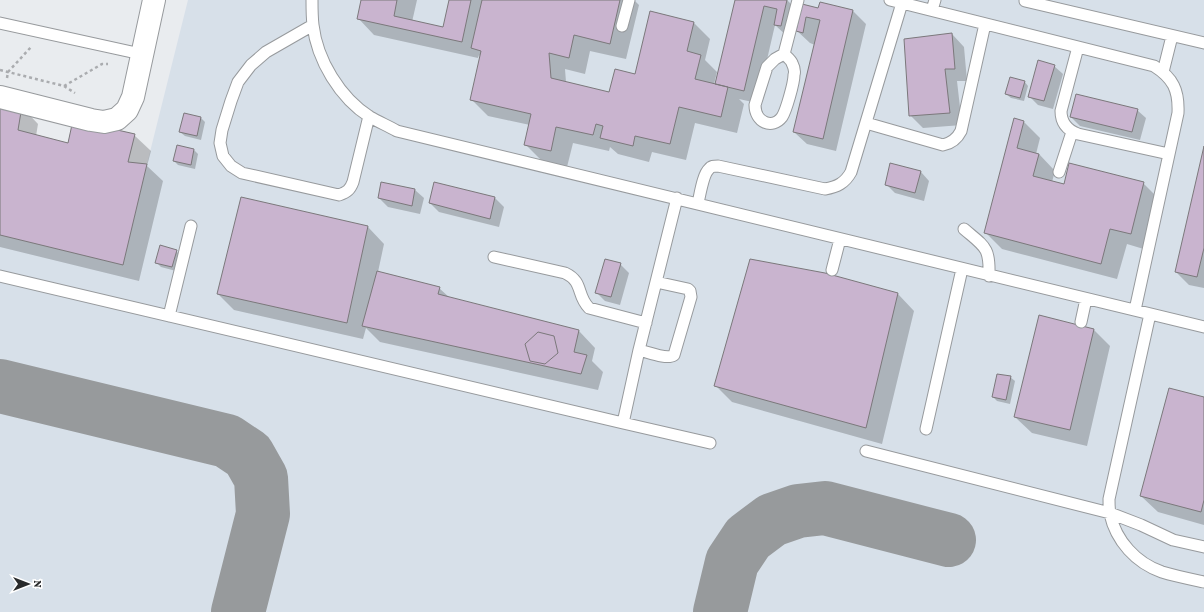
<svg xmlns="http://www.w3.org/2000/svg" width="1204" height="612" viewBox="0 0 1204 612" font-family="'Crimson Pro',serif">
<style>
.built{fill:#d7e0e9}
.shadow{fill:#0003}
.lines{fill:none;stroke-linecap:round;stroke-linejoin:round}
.taxiway{stroke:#979a9c;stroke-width:54}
.building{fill:#c9b4cf;stroke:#7b787b}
.lane-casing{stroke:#979a9d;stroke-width:13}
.street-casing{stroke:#979a9d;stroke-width:24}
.path{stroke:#aaacaf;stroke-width:2.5;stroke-dasharray:3 3;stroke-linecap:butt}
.lane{stroke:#fff;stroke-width:11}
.street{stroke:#fff;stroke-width:22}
</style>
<rect width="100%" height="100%" fill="#e9ecef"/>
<path class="built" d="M188,0H1204V612H0V101L22,106L18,130L68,143L73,120L135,134L128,162L147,164Z"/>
<path class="shadow" d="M362,0H417L412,22L444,28L450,0H634L639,5L626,59L590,51L585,74L565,69L566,82L610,93L635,75L693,22L710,39L705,60L717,72L714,84L716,85L736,0H787L801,14L819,9L820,3L853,11L866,24L836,151L807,144L794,132L815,45L810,43L795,29L788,37L775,25L757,103L739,99L744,104L737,133L695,123L686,160L652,152L649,162L618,154L610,147L609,151L573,143L567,167L542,161L525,144L530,125L488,116L471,99L481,57L479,55L478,58L374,35L358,18Z
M952,34L964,47L967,81H957L962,125L923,128L910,115Z
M1054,66L1063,74L1053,109L1038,105L1029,96Z
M1024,81L1028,86L1024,101L1011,98L1006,94Z
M0,102L22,107L38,124L36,136L69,144L134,135L151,151L147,166L163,181L139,281L0,247Z
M1137,110L1146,118L1140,140L1080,126L1071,117Z
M184,115L201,118L205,122L201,140L185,136L180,132Z
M1024,122L1040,138L1036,154H1039L1055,171L1052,182L1064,185L1143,183L1160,200L1147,250L1127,244L1117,279L1002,249L985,232Z
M177,146L194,150L198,154L195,169L178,165L174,161Z
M1204,150V288L1189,285L1176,272Z
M921,172L929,181L924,201L895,193L886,184Z
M382,183L415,190L424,198L420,214L388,207L379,198Z
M242,198L368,227L384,244L378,272L439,288L450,298L579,331L595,348L592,361L603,372L598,390L380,342L366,328L363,339L234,310L218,294Z
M495,198L504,207L499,227L439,212L430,203Z
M176,251L180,255L176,271L161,267L156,262Z
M620,264L629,273L620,305L605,301L596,292Z
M825,274L898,294L914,311L882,444L732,402L715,385Z
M1039,317L1094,330L1110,346L1087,446L1032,433L1015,417Z
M1010,377L1015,381L1010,404L997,401L993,397Z
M1204,398V525L1158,512L1141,496Z"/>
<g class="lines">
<path class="taxiway" d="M0,386L227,441L248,455L261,478L263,514L238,612
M720,612L732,562L748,538L772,520L798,511L825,508L949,540"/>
</g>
<path class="building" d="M361,0H397L394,16L443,27L449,0H471L462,42L357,19Z
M482,0H620L610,44L574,35L569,58L549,53L551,78L609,92L615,69L635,74L650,11L694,22L687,51L701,55L695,79L728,87L721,117L679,107L670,144L635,136L633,146L600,138L603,126L596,124L593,135L556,127L551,151L524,145L531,114L470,100L481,51L471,48Z
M735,0H787L781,26L774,25L777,9L764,6L744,91L715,84Z
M820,2L853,10L823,139L793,132L820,20L806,17L803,33L796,31L802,4L818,8Z
M952,33L955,69H945L950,113L909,116L904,39Z
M1038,60L1055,65L1044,101L1028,97Z
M1010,77L1025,81L1020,98L1005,94Z
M1076,94L1138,109L1132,132L1070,117Z
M0,101L22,106L18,130L68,143L73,120L135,134L128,162L147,164L123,265L0,235Z
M184,113L201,117L197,136L179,132Z
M1014,118L1024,121L1017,148L1039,154L1033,176L1064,184L1069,163L1144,182L1131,234L1110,229L1101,264L984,233Z
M177,145L194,149L191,165L173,161Z
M1204,146V248L1197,277L1175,272Z
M890,163L921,171L915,193L885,185Z
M381,182L415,189L412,206L378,198Z
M434,182L495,197L490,219L429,203Z
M241,197L368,226L347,323L217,294Z
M160,245L177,250L172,267L155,263Z
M605,259L621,263L611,297L595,293Z
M750,259L825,273L898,293L866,428L714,386Z
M377,271L440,287L438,294L579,330L574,352L587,355L581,374L362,326Z
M1039,315L1094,329L1070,430L1014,417Z
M538,332L554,336L558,353L545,364L530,361L525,344Z
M997,374L1011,376L1006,400L992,397Z
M1169,388L1204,397V500L1201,512L1140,496Z"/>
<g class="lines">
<g class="lane-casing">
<path id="lane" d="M312,0C312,8 312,17 313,25C317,60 340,98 370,117C379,122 388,126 397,131C667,194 935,263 1204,327
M890,0L1154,66C1173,78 1179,90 1178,113L1135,310
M1025,1L1204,43
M932,10L935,0
M0,23L141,54
M313,25L266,52L251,65L238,82L231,101L222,130L220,143L223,156L231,166L242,173L339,195C347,192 350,190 353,182L369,116
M622,26L629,0
M1078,47L1061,111C1061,123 1067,130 1078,134L1169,154
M784,54C787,57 791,60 792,63C794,67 795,72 794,75C794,83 786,111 782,117C772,130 755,122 755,105L767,67L775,59L784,54L798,0
M1163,72L1172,36
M866,123L943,145C952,143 957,139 961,131L985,24
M1059,172L1072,132
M698,203C700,195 703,174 709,169C711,166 714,166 718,166L825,189C837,187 845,183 851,172L902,3
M964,229C985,247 990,247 989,276
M494,257L565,273C584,282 576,295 589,308L646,323
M832,270L840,239
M0,276L623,423L710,443
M1150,314L1109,499C1109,504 1109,509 1110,514C1116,541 1136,563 1162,572C1175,576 1190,579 1204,582
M169,316L191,226
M1081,322L1086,299
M639,350C648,352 667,360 674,355L691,297L690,291L688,289L656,282
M623,423L639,350L677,198
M926,429L962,269
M866,451L1110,513L1141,525L1173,540L1204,547"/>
</g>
<g class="street-casing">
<path id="street" d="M0,97L91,120L104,122L117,119L127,110L133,97L154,0"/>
</g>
<path class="path" d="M0,70L64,86L75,93
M7,78L8,72L32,46
M64,86L102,64H108"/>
<use href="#lane" class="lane"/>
<use href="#street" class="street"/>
</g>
<g transform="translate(28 584) rotate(90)" stroke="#ffffff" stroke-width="3" paint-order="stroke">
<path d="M0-3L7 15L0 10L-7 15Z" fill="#282a2b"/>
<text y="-6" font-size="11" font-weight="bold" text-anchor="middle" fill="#282a2b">N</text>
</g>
</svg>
